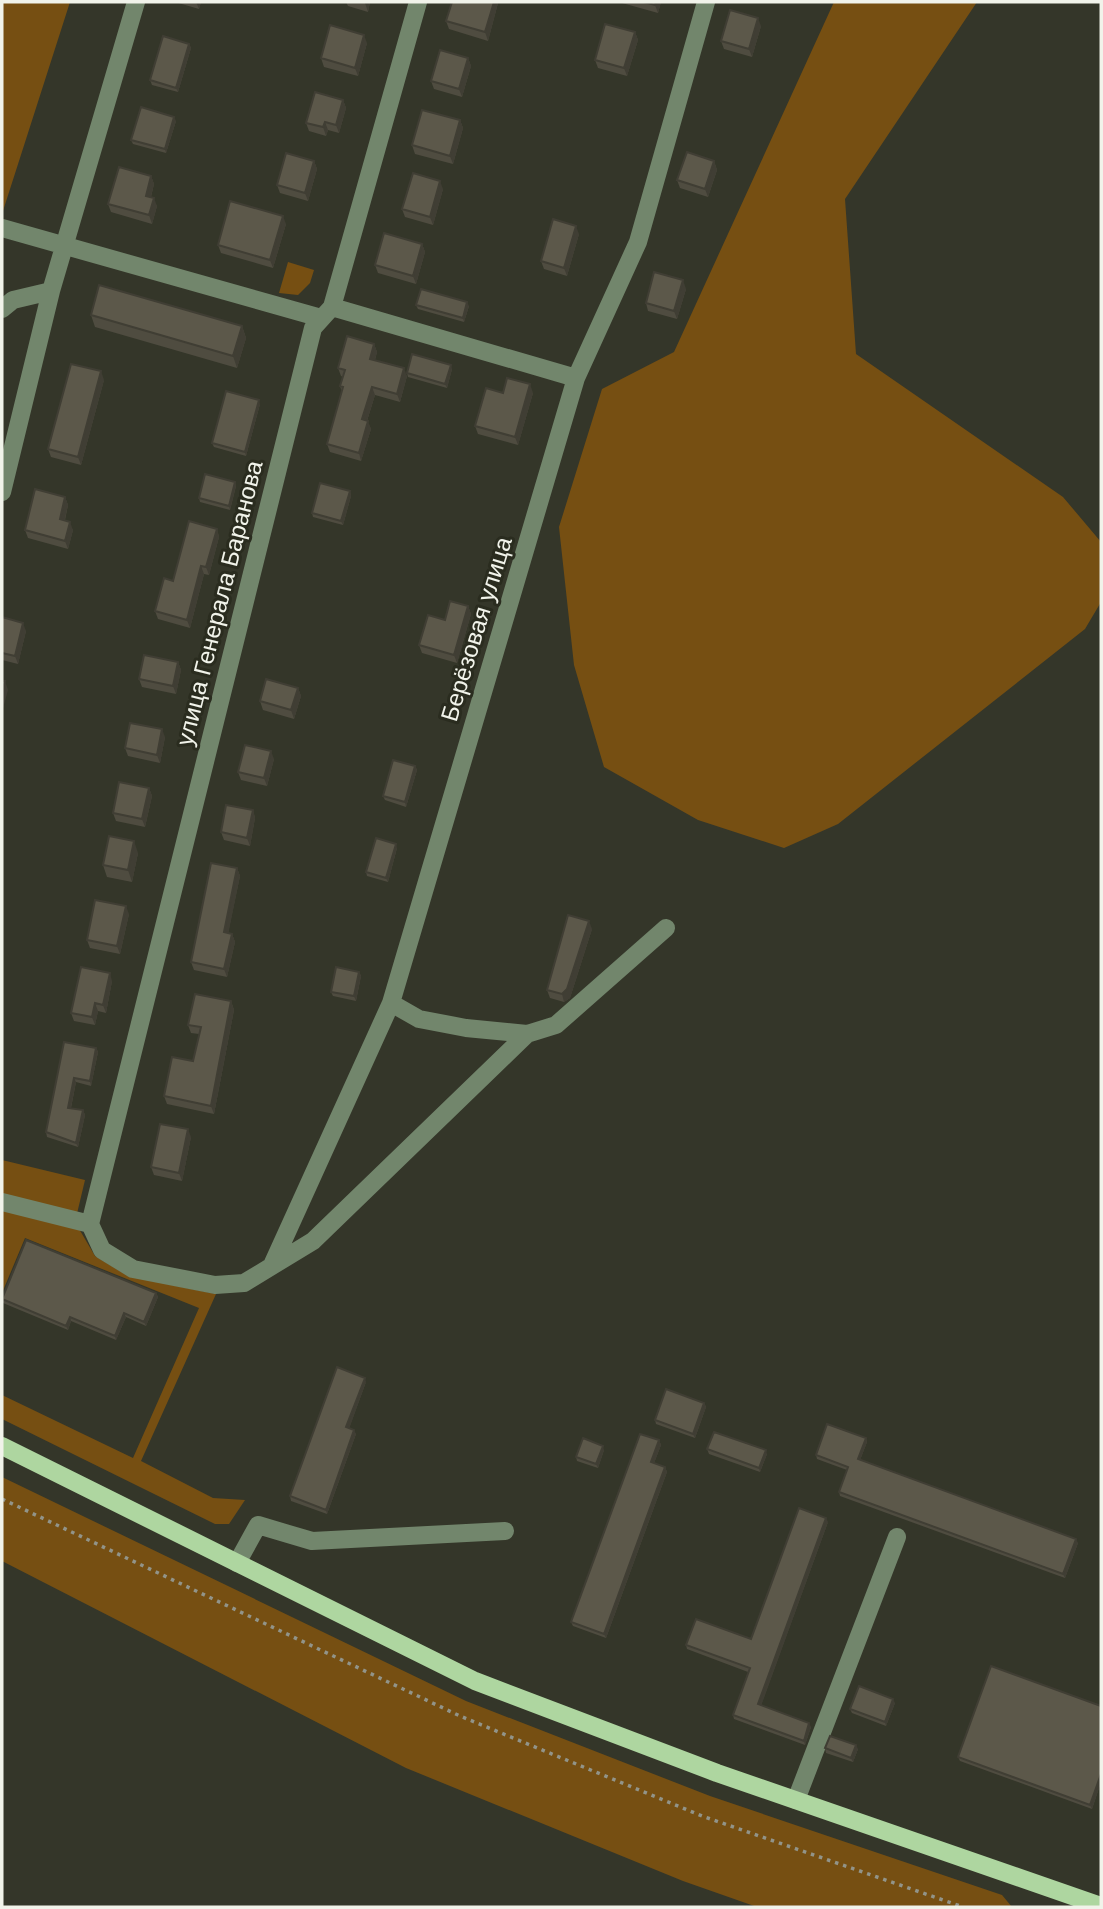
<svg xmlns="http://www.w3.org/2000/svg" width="1103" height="1909" viewBox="0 0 1103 1909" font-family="Arial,sans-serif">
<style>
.green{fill:#764f12}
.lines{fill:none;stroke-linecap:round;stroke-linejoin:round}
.path{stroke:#929489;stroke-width:3.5;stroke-dasharray:3.5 5;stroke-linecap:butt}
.minor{stroke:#72866c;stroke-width:18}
.major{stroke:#aed6a0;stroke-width:18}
.wall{fill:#4f4c40}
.shaded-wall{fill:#403e34}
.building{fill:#5c584a;stroke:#403e34;stroke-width:2}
.labels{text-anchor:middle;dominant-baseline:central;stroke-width:6;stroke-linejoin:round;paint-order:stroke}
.street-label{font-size:24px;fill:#f1f3ea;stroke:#2a2c1f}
</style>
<rect width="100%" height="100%" fill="#343629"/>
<path class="green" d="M2,2H70L2,214Z
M834,2H977L845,199L856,354L1063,497L1101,542V602L1085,629L838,824L784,848L698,820L604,767L574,665L559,527L602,389L674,352Z
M288,262L314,270L310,283L298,295L279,293Z
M2,1160L85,1180L75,1222L95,1256L128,1276L216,1294L141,1461L213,1498L245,1500L229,1524H215L2,1419V1395L133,1458L199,1308L25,1238L2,1293Z
M2,1477L466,1701L710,1796L1002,1895L1012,1907H757L683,1881L406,1768L2,1561Z"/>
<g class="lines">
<path class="path" d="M2,1499L460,1716L702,1816L963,1907"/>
<path class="minor" d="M2,228L321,318
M332,307L576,378
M2,309L13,300L51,291L136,2
M2,492L51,291
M391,1003L419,1019L466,1028L527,1034L556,1025L666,928
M2,1202L90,1224L102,1250L133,1269L215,1285L244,1283L313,1241L527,1034
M90,1224L313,328L332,307L418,2
M273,1263L391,1003L576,378L638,242L706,2
M237,1563L258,1525L312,1541L505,1531
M796,1800L897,1537"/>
<path class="major" d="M2,1446L475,1681L717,1773L1101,1906"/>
</g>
<path class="wall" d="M175,2H201L199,9Z
M346,2H370L368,12L348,6Z
M452,2H498V3L488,41L449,29L446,21Z
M621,2H661L658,13L622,3Z
M761,26L752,57L724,49L721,41Z
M635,32L638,40L627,76L598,68L595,60Z
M367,43L358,76L324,67L321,58Z
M189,44L191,48L178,92L152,85L150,80Z
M468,58L471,66L462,97L434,89L431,81Z
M343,100L346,108L339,133L328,130L326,136L309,131L306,123Z
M460,120L463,128L453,164L415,154L412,145Z
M176,121L166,153L133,144L131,140Z
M314,161L317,169L308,201L280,193L277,185Z
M714,161L717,170L708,197L680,188L677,180Z
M151,176L154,184L151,197L157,206L152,224L111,212L108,204Z
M443,189L433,225L405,217L402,209Z
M286,224L273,268L221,253L218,245Z
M579,234L567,276L544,269L541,261Z
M422,244L425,252L416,284L378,273L375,265Z
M686,289L677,319L648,311L646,303Z
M416,305L469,306L464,322L418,309Z
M91,315L242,326L246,338L237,368L95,327Z
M374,344L377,352L375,360L407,376L400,402L375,395L367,421L371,429L361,461L330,452L327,444L342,392L340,386L343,377L341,376L338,368Z
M452,369L447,388L408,377L407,373Z
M104,380L81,465L51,457L48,449Z
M503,393H533L518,445L478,434L475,426Z
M260,404L246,456L214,447L212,443Z
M235,482L236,486L230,510L200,502L199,498Z
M350,491L351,496L343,525L313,517L312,513Z
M65,497L68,505L65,520L73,530L68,549L28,538L25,530Z
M217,529L219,537L209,575L204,574L190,628L158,619L155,611L173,581Z
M468,606L471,614L457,663L422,653L419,645L445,620Z
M2,617L26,631L18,664L2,660Z
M178,662L181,670L176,694L142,687L139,679Z
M298,688L301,696L294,719L263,710L260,701Z
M165,737L160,763L128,756L125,748Z
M274,759L267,786L241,780L238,772Z
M415,766L417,770L406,807L385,800L383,796Z
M149,788L152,796L145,827L116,821L113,813Z
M253,810L255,818L250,846L224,840L221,832Z
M397,848L388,882L367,876L366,872Z
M138,853L132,882L107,877L103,865Z
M237,868L240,876L228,933L232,934L235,942L227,977L194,970L191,962Z
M129,914L120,954L90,948L87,940Z
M592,929L570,998L564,1002L550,998L547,990Z
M359,972L361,976L356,1001L333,996L331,992Z
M112,981L106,1013L98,1011L95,1025L74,1021L71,1013Z
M231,1001L234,1010L214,1114L167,1104L164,1096L193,1061L199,1034L191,1033L188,1025Z
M64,1042L96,1048L98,1052L91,1086L76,1082L71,1108L83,1110L85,1115L78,1147L47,1137L46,1132Z
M191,1137L182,1181L154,1175L151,1167Z
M156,1293L158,1297L146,1326L126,1317L116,1340L71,1321L68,1330L3,1303L2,1301V1298Z
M366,1382L349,1428L356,1434L327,1514L291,1501L290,1496Z
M704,1403L706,1407L695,1438L656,1424L655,1420Z
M866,1438L867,1442L860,1460L1078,1543L1065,1578L840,1496L839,1492L847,1470L817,1459L816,1455Z
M659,1440L661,1445L654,1463L665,1467L667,1472L606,1638L573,1626L571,1622Z
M707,1449L767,1454L760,1472L709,1454Z
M604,1450L598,1468L577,1461L576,1457Z
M828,1522L761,1705L811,1727L805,1745L734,1719L733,1715L748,1672L687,1649L686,1645L751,1639Z
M895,1703L886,1726L852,1713L850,1709Z
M1101,1706V1782L1092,1809L960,1761L958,1757Z
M825,1748L858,1749L853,1762L826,1753Z"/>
<path class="shaded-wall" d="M196,2H201L199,9Z
M365,2H370L368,12L365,3Z
M494,2H498V3L488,41L485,32Z
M656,2H661L658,13L655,5Z
M758,18L761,26L752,57L749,49Z
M635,32L638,40L627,76L624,68Z
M364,35L367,43L358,76L355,68Z
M189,44L191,48L178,92L176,88Z
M468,58L471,66L462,97L459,89Z
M343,100L346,108L339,133L336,125Z
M174,117L176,121L166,153L165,149Z
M460,120L463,128L453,164L450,156Z
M325,122L328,130L326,136L323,127Z
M314,161L317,169L308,201L305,193Z
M714,161L717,170L708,197L705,189Z
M151,176L154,184L149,204L146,196Z
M440,181L443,189L433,225L430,217Z
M154,198L157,206L152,224L149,215Z
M283,216L286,224L273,268L270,260Z
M576,226L579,234L567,276L564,268Z
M422,244L425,252L416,284L413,276Z
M683,280L686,289L677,319L674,311Z
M467,302L469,306L464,322L463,318Z
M242,326L246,338L237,368L233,356Z
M374,344L377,352L373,367L370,359Z
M451,365L452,369L447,388L445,384Z
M404,368L407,376L400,402L397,394Z
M101,371L104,380L81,465L78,457Z
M530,384L533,393L518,445L515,437Z
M372,387L375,395L365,427L362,419Z
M259,400L260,404L246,456L245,452Z
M368,421L371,429L361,461L359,453Z
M235,482L236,486L230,510L229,506Z
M350,491L351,496L343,525L341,521Z
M65,497L68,505L63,527L60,519Z
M70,522L73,530L68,549L65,541Z
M217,529L219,537L209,575L206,567Z
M201,566L204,574L190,628L187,620Z
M468,606L471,614L457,663L454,655Z
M23,623L26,631L18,664L15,656Z
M178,662L181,670L176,694L173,686Z
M5,681L8,690L2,712V692Z
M298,688L301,696L294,719L291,710Z
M162,729L165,737L160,763L157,755Z
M271,751L274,759L267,786L264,778Z
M415,766L417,770L406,807L405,802Z
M149,788L152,796L145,827L142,819Z
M253,810L255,818L250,846L247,838Z
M134,841L138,853L132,882L128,870Z
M396,844L397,848L388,882L386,878Z
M237,868L240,876L227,940L224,932Z
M126,906L129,914L120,954L117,946Z
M589,921L592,929L570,998L564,1002L562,994Z
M232,934L235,942L227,977L224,969Z
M359,972L361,976L356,1001L354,996Z
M110,973L112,981L106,1013L103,1005Z
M231,1001L234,1010L214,1114L211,1106Z
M95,1003L98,1011L95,1025L92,1017Z
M96,1048L98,1052L91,1086L90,1081Z
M74,1078L76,1082L70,1112L68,1108Z
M83,1110L85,1115L78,1147L76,1143Z
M188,1129L191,1137L182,1181L179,1173Z
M156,1293L158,1297L146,1326L144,1322Z
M124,1313L126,1317L116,1340L115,1336Z
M70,1317L71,1321L68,1330L66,1326Z
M365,1378L366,1382L348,1432L346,1427Z
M704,1403L706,1407L695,1438L693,1434Z
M354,1430L356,1434L327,1514L326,1510Z
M866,1438L867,1442L859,1463L858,1459Z
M659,1440L661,1445L653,1466L651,1462Z
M603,1446L604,1450L598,1468L596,1464Z
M766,1450L767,1454L760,1472L759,1468Z
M665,1467L667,1472L606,1638L604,1634Z
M826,1518L828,1522L760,1709L758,1704Z
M1076,1539L1078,1543L1065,1578L1063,1574Z
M893,1699L895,1703L886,1726L885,1722Z
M809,1723L811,1727L805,1745L804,1741Z
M856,1745L858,1749L853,1762L851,1758Z
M1101,1774V1782L1092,1809L1090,1805Z"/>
<path class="building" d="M452,2H494L485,32L446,21Z
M644,2H656L655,5Z
M730,10L758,18L749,49L721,41Z
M605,24L635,32L624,68L595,60Z
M330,25L364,35L355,68L321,58Z
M163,36L189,44L176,88L150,80Z
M440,50L468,58L459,89L431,81Z
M315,92L343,100L336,125L325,122L323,127L306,123Z
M141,107L174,117L165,149L131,140Z
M422,110L460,120L450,156L412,145Z
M687,152L714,161L705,189L677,180Z
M286,153L314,161L305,193L277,185Z
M119,167L151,176L146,196L154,198L149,215L108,204Z
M413,173L440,181L430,217L402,209Z
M230,201L283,216L270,260L218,245Z
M553,219L576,226L564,268L541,261Z
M384,233L422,244L413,276L375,265Z
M654,272L683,280L674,311L646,303Z
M99,285L242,326L233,356L91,315Z
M421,289L467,302L463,318L416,305Z
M347,336L374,344L370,359L404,368L397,394L372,387L362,419L368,421L359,453L327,444L343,387L340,386L345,370L338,368Z
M412,354L451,365L445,384L407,373Z
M71,364L101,371L78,457L48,449Z
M507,378L530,384L515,437L475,426L486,388L503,393Z
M226,391L259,400L245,452L212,443Z
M205,474L235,482L229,506L199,498Z
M320,483L350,491L341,521L312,513Z
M35,489L65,497L60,519L70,522L65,541L25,530Z
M189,521L217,529L206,567L201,566L187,620L155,611L164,578L173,581Z
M450,601L468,606L454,655L419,645L428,615L445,620Z
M2,617L23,623L15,656L2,653Z
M144,655L178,662L173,686L139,679Z
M266,679L298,688L291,710L260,701Z
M2,681H5L2,692Z
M130,723L162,729L157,755L125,748Z
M245,745L271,751L264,778L238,772Z
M393,760L415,766L405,802L383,796Z
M119,782L149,788L142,819L113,813Z
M226,805L253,810L247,838L221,832Z
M109,836L134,841L128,870L103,865Z
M376,838L396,844L386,878L366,872Z
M211,863L237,868L224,932L232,934L224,969L191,962Z
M95,900L126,906L117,946L87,940Z
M568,915L589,921L567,989L562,994L547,990Z
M81,967L110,973L103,1005L95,1003L92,1017L71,1013Z
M336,967L359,972L354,996L331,992Z
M195,994L231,1001L211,1106L164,1096L172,1057L193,1061L201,1027L188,1025Z
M64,1042L96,1048L90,1081L74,1078L68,1108L83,1110L76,1143L46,1132Z
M160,1124L188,1129L179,1173L151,1167Z
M26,1240L156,1293L144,1322L124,1313L115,1336L70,1317L66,1326L2,1299Z
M337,1367L365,1378L346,1427L354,1430L326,1510L290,1496Z
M666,1389L704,1403L693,1434L655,1420Z
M827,1424L866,1438L858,1459L1076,1539L1063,1574L839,1492L848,1467L816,1455Z
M714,1432L766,1450L759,1468L707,1449Z
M640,1434L659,1440L651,1462L665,1467L604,1634L571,1622Z
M583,1438L603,1446L596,1464L576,1457Z
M799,1508L826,1518L758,1704L809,1723L804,1741L733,1715L750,1668L686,1645L696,1619L751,1639Z
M991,1666L1101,1706V1774L1090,1805L958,1757Z
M859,1686L893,1699L885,1722L850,1709Z
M830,1736L856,1745L851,1758L825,1748Z"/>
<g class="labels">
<g class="street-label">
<text transform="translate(219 603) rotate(-76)">улица Генерала Баранова</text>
<text transform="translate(476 629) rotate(-73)">Берёзовая улица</text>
</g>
</g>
<rect width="1103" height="1909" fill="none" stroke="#f1f3ea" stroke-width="7"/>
</svg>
